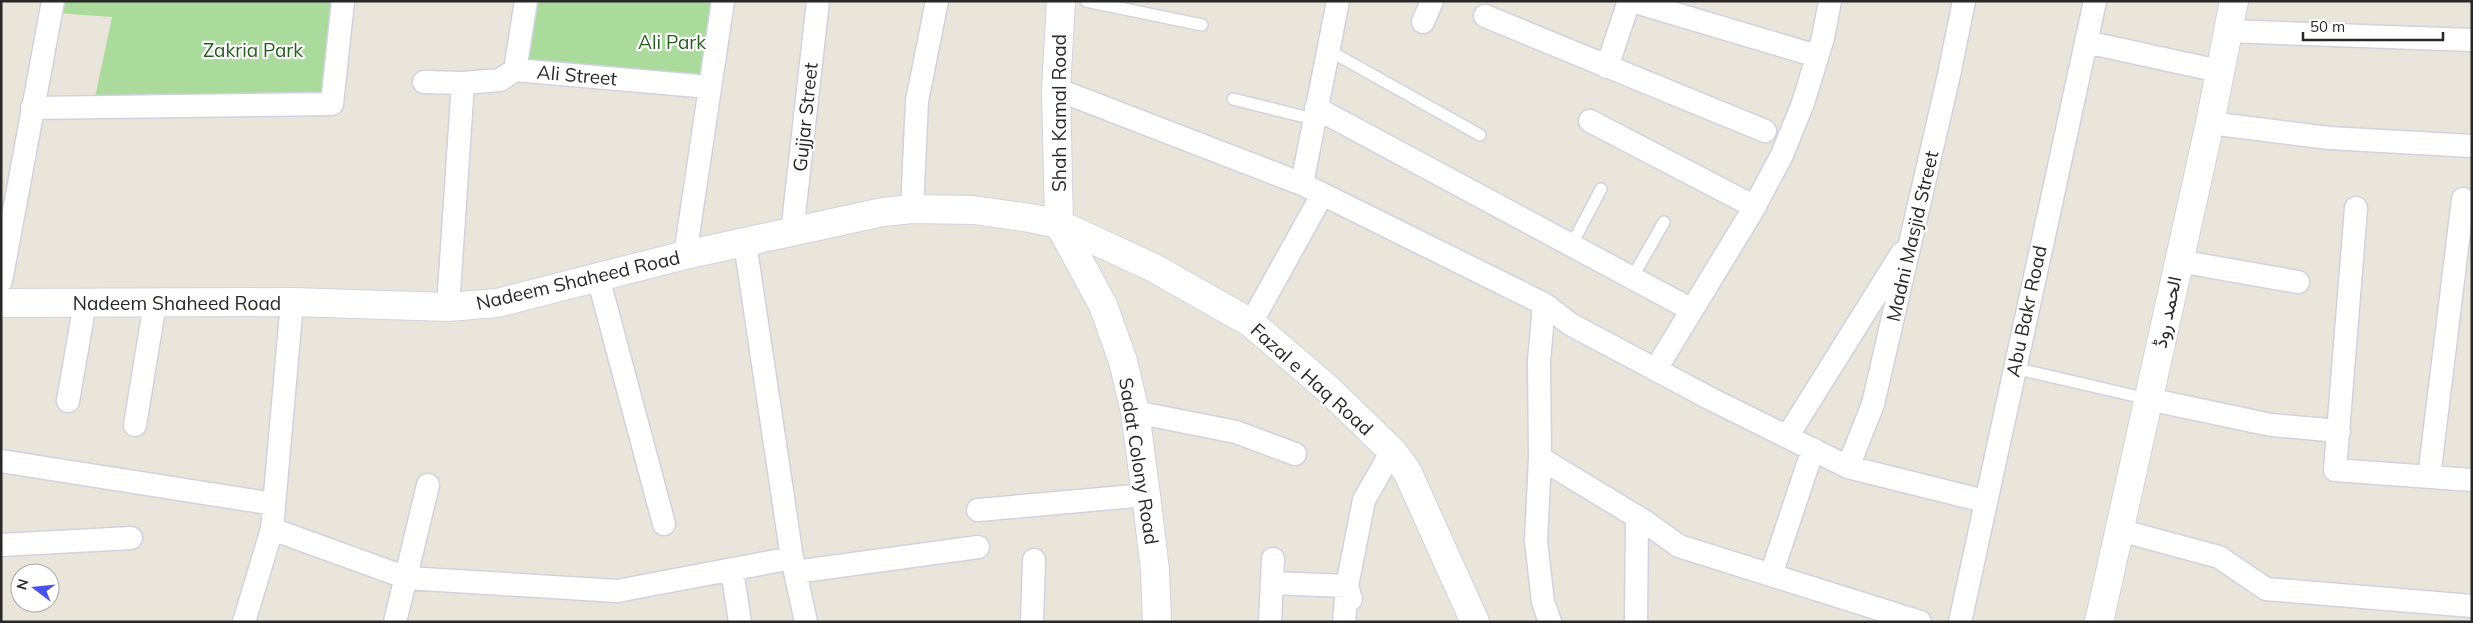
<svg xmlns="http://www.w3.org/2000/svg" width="2473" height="623" viewBox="0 0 2473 623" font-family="Mulish,Vazirmatn,sans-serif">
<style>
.green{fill:#aadb9d}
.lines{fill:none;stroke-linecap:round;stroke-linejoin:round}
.lane-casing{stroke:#d1d2e0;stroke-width:14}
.street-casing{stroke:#d1d2e0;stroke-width:25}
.secondary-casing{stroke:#d1d2e0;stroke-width:30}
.lane{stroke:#fff;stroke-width:11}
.street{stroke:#fff;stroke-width:22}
.secondary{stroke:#fff;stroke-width:28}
.labels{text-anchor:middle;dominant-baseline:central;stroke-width:4.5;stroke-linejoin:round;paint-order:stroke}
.park-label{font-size:19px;fill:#255d20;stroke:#fff}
.street-label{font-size:19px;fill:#282828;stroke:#fff}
</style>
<rect width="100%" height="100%" fill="#e9e5db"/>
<path class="green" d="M58,1H337L327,100L95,97L112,17L56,13Z
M526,1H723L709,87L515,70Z"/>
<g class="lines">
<g class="lane-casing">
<path id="lane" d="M1086,1L1202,25
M1328,50L1480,135
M1233,99L1313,119
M1571,246L1601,189
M1632,278L1664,222
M2014,368L2148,399"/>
</g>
<g class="street-casing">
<path id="street" d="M526,1L515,70L709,87
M1632,1L1817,56
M1485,16L1765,131
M1423,22L1432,1
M2227,31L2472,40
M2086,42L2219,71
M1607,67L1629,1
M424,82L463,83L500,80L515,70
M1056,89L1302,184L1544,304L1570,324L1711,399L1848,467L1984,501
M32,108L332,104L343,1
M1316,108L1692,310
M1590,121L1755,207
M2210,123L2329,138L2472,146
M1302,184L1338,1
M2356,208L2335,470L2472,480
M912,209L917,101L937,1
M792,233L818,1
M685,255L723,1
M2178,261L2298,282
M598,277L664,524
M1,281L53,1
M1544,304L1539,361L1540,458L1536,541L1543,602L1550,622
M448,307L463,83
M1251,323L1322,195
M1656,369L1751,213L1782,155L1803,103L1823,38L1830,1
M2148,399L2271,425L2339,431
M68,401L85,303
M1135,412L1236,432L1295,454
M135,425L155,303
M1787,437L1902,253
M1540,458L1644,521L1679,546L1920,622
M1,461L274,504
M1848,467L1873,404L1949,75L1964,1
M2429,477L2463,199
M978,510L1146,495
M272,529L407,578L617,591L792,558L745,243
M2119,530L2219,557L2266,589L2472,606
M1,545L131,538
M792,558L806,622
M732,570L740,622
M795,572L978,547
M1771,575L1813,449
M1272,583L1347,586L1351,599
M244,622L272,529L292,302
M395,622L428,485
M1032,622L1034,560
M1270,622L1273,559
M1344,622L1347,586L1364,500L1392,451
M1636,622L1637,517
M1960,622L2095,1"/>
</g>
<g class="secondary-casing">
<path id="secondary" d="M1061,1L1056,89L1059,224L1103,305L1123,361L1135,412L1146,495L1155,570L1157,622
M1,303L292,302L448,307L497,303L685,255L883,212L912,209L974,210L1030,218L1059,224L1154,268L1251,323L1328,389L1392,451L1407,471L1475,622
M2099,622L2210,123L2234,1"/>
</g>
<use href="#lane" class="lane"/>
<use href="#street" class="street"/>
<use href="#secondary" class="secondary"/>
</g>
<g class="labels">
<g class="park-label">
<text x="672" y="42">Ali Park</text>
<text x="253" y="50">Zakria Park</text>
</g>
<g class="street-label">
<text transform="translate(577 75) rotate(5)">Ali Street</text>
<text transform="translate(1059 113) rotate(-90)">Shah Kamal Road</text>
<text transform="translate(805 117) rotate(-84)">Gujjar Street</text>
<text transform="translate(1912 236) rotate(-77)">Madni Masjid Street</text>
<text transform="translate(578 280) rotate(-13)">Nadeem Shaheed Road</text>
<text x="177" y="303">Nadeem Shaheed Road</text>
<text transform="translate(2026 311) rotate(-78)">Abu Bakr Road</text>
<text transform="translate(2167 312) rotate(-78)">الحمد روڈ</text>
<text transform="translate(1312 379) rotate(42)">Fazal e Haq Road</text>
<text transform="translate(1139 461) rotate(81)">Sadat Colony Road</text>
</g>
</g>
<rect width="2473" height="623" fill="none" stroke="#282828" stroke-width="5"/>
<g transform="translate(35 588) rotate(286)"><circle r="24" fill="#ffffff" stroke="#a9a9a9"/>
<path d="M0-4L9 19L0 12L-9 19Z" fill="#4a53e7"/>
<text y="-8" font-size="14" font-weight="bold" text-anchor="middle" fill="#282828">N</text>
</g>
<path d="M2303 32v8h140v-8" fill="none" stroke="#282828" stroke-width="2.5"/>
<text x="2310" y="32" font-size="15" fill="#282828" stroke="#ffffff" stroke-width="4" paint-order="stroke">50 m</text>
</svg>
